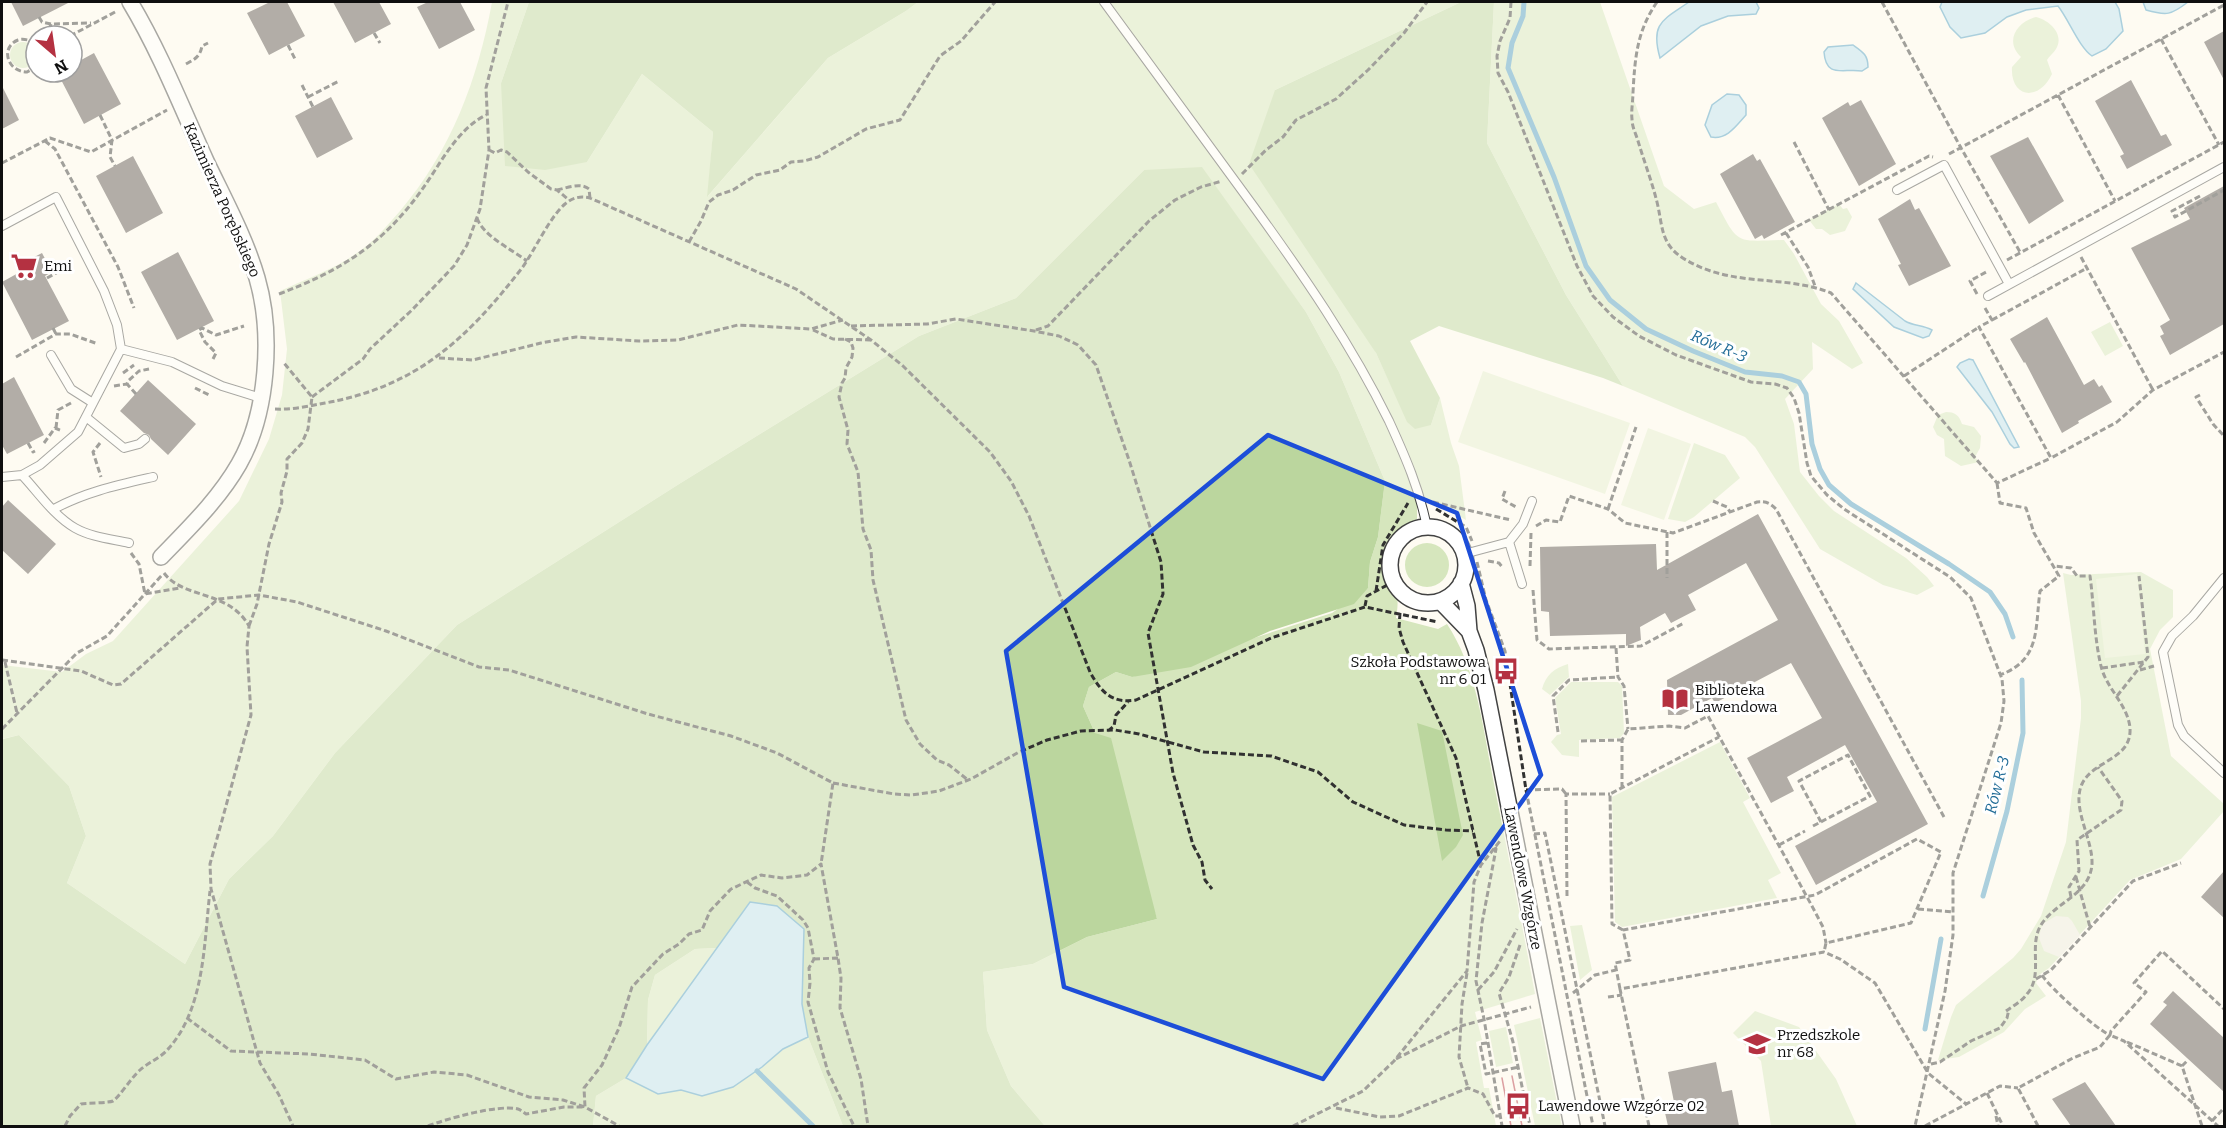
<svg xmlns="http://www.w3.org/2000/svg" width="2226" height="1128" viewBox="0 0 2226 1128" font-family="Bitter,serif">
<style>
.green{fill:#d6e6bd}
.forest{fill:#bbd69e}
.pitch{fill:#e5eece}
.plaza{fill:#eeeae0}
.water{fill:#bae1f1;stroke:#479ac3;stroke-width:1.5}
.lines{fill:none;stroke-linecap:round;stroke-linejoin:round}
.stream{stroke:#479ac3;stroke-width:5}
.building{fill:#574f4c}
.lane-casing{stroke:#424242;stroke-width:10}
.street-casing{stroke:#424242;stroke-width:18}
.path{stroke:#313131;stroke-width:3;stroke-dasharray:6 3;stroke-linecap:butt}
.lane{stroke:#fff;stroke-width:8}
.street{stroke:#fff;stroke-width:15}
.tram{stroke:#b43141;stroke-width:1.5}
.marked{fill:none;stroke:#1d4ed8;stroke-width:4.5;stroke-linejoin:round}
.labels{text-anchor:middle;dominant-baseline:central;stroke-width:6;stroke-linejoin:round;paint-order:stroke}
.street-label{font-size:15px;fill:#0f0f0f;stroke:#fff}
.poi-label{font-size:15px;fill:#0f0f0f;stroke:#fff;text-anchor:start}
.water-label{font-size:16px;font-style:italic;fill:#216c97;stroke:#fff}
</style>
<rect width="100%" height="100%" fill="#fefbf2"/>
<path class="green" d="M492,2H529L501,83L587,162L642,74L713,132L708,196L828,58L906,11L918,2H1461L1275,90L1376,353L1408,422L1431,425L1440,398L1451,443L1459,466L1466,520L1429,499L1417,505V519C1393,532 1375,550 1386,579C1388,585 1393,589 1396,595C1399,601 1397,611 1396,618L1438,629L1447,624C1478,671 1483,730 1494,784C1508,854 1522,924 1535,994L1475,1012L1482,1040L1476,1042L1484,1088H1489L1496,1126H1045L1011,1086L987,1030L983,972L1033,964L1087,937L1157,919L1095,733L1083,706L1089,687L1116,672L1132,677L1332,613L1368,588L1370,562L1378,537L1385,481L1339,372L1306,312L1259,248L1144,170L1016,298L919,336L679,484L457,625L335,753L273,836L229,879L185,964L67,883L86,836L69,786L19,735L2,739V665L62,672L86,654L113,641L239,501L269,439L282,395L287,349L280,291C304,280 332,270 354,255C372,244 386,227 400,211C451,151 478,79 492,2Z
M1494,2H1600L1664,186L1694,209L1716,202C1739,246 1735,241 1784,240L1794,254L1821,304L1839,321L1863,363L1852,369L1812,342L1813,369L1785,399L1794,424L1800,472L1819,496L1834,511L1906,558L1927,577L1934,586L1917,595L1883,585L1820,549L1755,447L1745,437L1623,386L1566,295L1487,143Z
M2036,17C2049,20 2065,34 2056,49C2054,53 2049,56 2047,60L2052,74C2038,103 2010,97 2012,67L2021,57C2004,41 2017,22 2036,17Z
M10 55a13 13 0 1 1 26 0a13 13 0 1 1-26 0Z
M1839,204L1843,209L1847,208L1852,217L1845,231L1830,235L1822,229H1816L1809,220Z
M2110,322L2123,346L2105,356L2091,332Z
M1946,412C1955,412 1959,415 1962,424L1974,427L1981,436L1980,448L1975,457L1979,462L1961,466L1945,456L1944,439L1937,435L1933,427L1938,415Z
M1694,443L1725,455L1740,478L1694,517L1685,522L1668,519Z
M1405 565a22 22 0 1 1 44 0a22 22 0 1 1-44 0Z
M2141,572L2173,590V617L2160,630L2150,649L2171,756L2224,804V811L2181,859L2130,880L2049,968L2039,975L2036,983L2046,996L2025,1009L2004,1032L1959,1057L1938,1060L1951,1017L1956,1005L2013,958L2021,949L2041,916L2066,842L2081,718V701L2063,573L2071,575Z
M1568,664L1569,677L1550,695L1542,689C1546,675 1554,668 1568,664Z
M1571,682H1618L1622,686L1624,733L1620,738L1579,740V757L1562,755L1551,742L1557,735L1561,734L1555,698Z
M1720,742L1750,798L1743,802L1781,873L1768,880L1777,898L1622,927L1615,922L1612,797Z
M1582,925L1592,970L1580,980L1570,926Z
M717,948L647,1045L648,1000L655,975L695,949Z
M1755,1011L1799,1027L1836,1079L1857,1126H1771L1761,1061L1733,1033Z
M1540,1018L1559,1113L1562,1126H1535L1514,1025Z
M1506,1027L1513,1063L1496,1067L1489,1031Z
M808,1037L843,1126H593L596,1096L626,1078L658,1094L681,1090L702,1096L762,1067L783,1049Z"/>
<path class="forest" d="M529,2H918L906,11L828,58L707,197L713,132L642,74L587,162L545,170L505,166L501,83Z
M1461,2H1494L1487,143L1566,295L1623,386L1603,378L1439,326L1410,341L1440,398L1431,425L1415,429L1407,422L1376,353L1249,164L1275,90Z
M1202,167L1306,312L1339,372L1385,481L1378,537L1370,562L1368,588L1354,604L1270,631L1191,667L1132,677L1116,672L1089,687L1083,706L1095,733L1111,738L1157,919L1087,937L1033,964L983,972L987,1030L1011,1086L1045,1126H843L808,1037L802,1004L804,929L750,902L717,948L695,949L655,975L648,1000L647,1045L626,1078L596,1096L593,1126H2L3,739L19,735L69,786L86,836L67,883L185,964L229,879L273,836L335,753L457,625L679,484L919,336L1016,298L1144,170Z
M1417,723L1442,731L1463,835L1456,847L1442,861Z"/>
<path class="pitch" d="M1483,371L1630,423L1605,494L1458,442Z
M1648,428L1691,444L1664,520L1621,505Z
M2137,574L2145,654L2105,658L2096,579Z"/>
<path class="plaza" d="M2056,916L2068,917L2072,921L2080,935L2059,957L2044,951L2039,938L2041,928L2044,923Z"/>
<path class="water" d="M1689,2H1756L1759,8L1756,14L1728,16L1701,26L1660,58C1650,23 1663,20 1689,2Z
M1942,2H2115L2119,9L2123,31L2106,49L2092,56C2079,47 2069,20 2058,6L2026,10L2007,17L1985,33L1961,38L1950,27L1940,7Z
M2143,2H2188C2171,15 2167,16 2146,10Z
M1853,45C1863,52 1868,55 1868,67L1862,71C1843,68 1826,79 1824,52L1828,47Z
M1727,94L1739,95L1746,105V115C1736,126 1727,140 1711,137L1705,125L1712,105Z
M1856,283L1905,321C1913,326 1923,325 1932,330L1929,336L1923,338L1894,327L1853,289Z
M1969,359L1973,360L2019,447L2014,448L2010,444L1992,412L1957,367L1960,363Z
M750,902L777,906L804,929L802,1004L808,1037L783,1049L762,1067L733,1087L702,1096L681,1090L658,1094L626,1078L647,1045Z"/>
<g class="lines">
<path class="stream" d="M1524,2L1523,16L1512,43L1508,68L1554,177L1586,266L1610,300L1646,329L1693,351L1745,372L1782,376L1799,382L1806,394L1812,444L1820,469L1829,485L1851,504L1949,564L1990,592L2005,614L2013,637
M1983,896L2007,811L2023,733L2022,680
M1925,1029L1941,939
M757,1071L813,1126"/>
</g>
<path class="building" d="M11,2H70L23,26Z
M270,2H287L305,36L269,55L247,13Z
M333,2H379L391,24L355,43Z
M428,2H460L475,30L439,49L417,7Z
M2224,31V80L2204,42Z
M94,53L121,104L84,124L57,72H72V65Z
M2131,80L2161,136L2166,134L2172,145L2127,169L2120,156L2124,154L2095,101Z
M2,86L19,120L2,129Z
M331,97L353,139L317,158L295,116Z
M1861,100L1896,164L1859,186L1822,118L1848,102L1850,106Z
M2028,137L2064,201L2029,224L1990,156Z
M1753,154L1757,161L1760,159L1795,222L1764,239L1762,235L1755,239L1720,174Z
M133,156L163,213L126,233L96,176Z
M2224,186V324L2170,355L2160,336L2164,334L2160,326L2170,320L2131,248L2190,219L2184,208Z
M1910,199L1915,210L1919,208L1951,266L1909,286L1898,265L1901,264L1878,219Z
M178,252L214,321L177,340L141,272Z
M42,253L52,272L45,276L69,321L32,340L2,282L20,272L17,266Z
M2047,317L2084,385L2094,379L2099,387L2102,385L2112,402L2078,421L2079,423L2062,433L2025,362L2024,363L2010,339Z
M14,377L44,435L7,454L2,445V384Z
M148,380L196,424L168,455L151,439L149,435L144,433L120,411Z
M8,500L56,544L28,574L2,550V507Z
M1758,514L1928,824L1816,885L1795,846L1877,802L1845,745L1787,777L1794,791L1771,803L1747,758L1822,718L1791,663L1715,703L1712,698L1681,715H1668L1667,680L1778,620L1746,563L1688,595L1696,610L1671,623L1665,613L1640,627L1641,640L1626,646V634L1550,636L1549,612L1541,611L1540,547L1656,544L1657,570Z
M2224,871V918L2201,897Z
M2173,991L2224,1038V1092L2150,1024L2167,1005L2163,1002Z
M1716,1062L1722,1092L1732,1090L1739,1126H1668L1663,1104L1674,1102L1668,1072Z
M2085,1082L2116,1126H2071L2052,1099Z"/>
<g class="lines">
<g class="lane-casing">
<path id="lane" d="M1104,2C1154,70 1204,138 1254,207C1304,276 1351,344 1389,421C1405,456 1420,490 1427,528
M1897,190L1944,165L2009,284
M2,226L56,197L104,291L117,325L121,349L78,432L40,465L22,475L2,477
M1988,296L2224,167
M121,349L172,362L222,386L261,398
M51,355L71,389L93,403
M86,417L124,448L139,444L145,439
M22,475C38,492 54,516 75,528C91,537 111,539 129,543
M54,509C85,492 118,485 153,477
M1509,542L1522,584
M1464,554L1509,542L1523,524L1532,501
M2224,578L2193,616L2172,636L2163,652L2178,725L2184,736L2224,773"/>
</g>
<g class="street-casing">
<path id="street" d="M130,2C160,52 182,108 206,161C224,199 245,237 257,278C273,333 268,413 239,464C219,499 189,528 161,557
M1390 565a38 38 0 1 1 76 0a38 38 0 1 1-76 0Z
M1461,583L1467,606L1469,631L1476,650L1486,690L1572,1126
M1440,601L1469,631"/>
</g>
<path class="path" d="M1511,2L1510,18L1500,41L1497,56L1498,73L1508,92L1577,266L1593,296L1613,317L1639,336L1676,355L1751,382L1775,384L1787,388L1794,398L1799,413L1807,463L1811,476L1827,495L1844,509L1950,577L1971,598L2002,679L2004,701L2001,723L1953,873V935L1945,991L1915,1126
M1657,2C1637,31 1635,57 1633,92C1633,101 1631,111 1632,119C1632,127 1636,134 1638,141C1644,161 1652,182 1657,202C1663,227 1660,245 1686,260C1734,288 1784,274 1831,293L1997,483L2051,458
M1882,2L1961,148L2020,252
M39,17L42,22L51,24L91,23
M374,33L380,43
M47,36L51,24
M70,36L117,11
M2161,39L2219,145
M36,42C31,41 24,38 18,40C0,47 7,72 27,72L36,67
M288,45L295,59
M186,64C195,59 200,57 202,46L208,43
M302,85L313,107
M2058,95L2115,201
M308,97L339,81
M100,115L112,140L110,157L115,166
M45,141L55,149L118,267L134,308
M1794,142L1829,210
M489,150L495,153L501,150L507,152L528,172L551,189L557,190L569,200
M1949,154L2224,5
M2,163L50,138L91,152L167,110
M1242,174L1266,150L1283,137L1296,120L1336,99L1368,70L1404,33L1427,2
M557,190C567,188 580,182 589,189L590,198
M2200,196L2172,211L2175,217L2224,190
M477,218C483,236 511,249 527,261
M1786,233L1808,267L1815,286
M1781,235L1929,156L1933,157
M689,242L701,221L709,202L718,195L733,190L756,175L780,170L791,162L804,161L818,157L866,129L900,120L940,56L961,41L995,2
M2081,257L2153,390
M2007,260L2224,142
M47,278L67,267
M279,294C340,271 382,245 421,191C440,165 456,130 486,115
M1977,294L1970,281L1988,271
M1985,308L1992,320L1979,327L2051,458L2117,422L2153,390L2224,352
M1992,320L2087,268
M851,326L927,324L956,319L1034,331L1059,336L1078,345L1096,365L1129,460L1161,562L1163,594L1148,633L1173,773L1193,845L1202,862L1205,880L1212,889
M53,328L56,334
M813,330L833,339L870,340
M1036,330L1048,326L1149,221L1175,200L1201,187L1222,181
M845,339L851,342L853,348L852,357L846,368L845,378L842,383L839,397L848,430L847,444L858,472L863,529L871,550L873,580L906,720L920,744L937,760L949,765L968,780
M16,357L56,334H70L98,344
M439,358L473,360L541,343L576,337L639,341L678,340L738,325L811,329L843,320
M213,359L216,353L205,342L199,330L202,328L216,335L244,326
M123,373L134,365
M1904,376L1979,327
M114,386L127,384
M195,388L211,396
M136,394L127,384L128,381L139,371L149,369
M2200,395L2196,397L2213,424L2224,436
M312,397L363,359L370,349L412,310L454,266L467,245L480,209L489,150L486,88L508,2
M275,409C291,410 309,406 325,403C416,387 467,339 522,268C535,250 549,218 565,204C573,197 581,196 590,198L796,289L871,340L903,366L990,452L1011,481L1029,516L1090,672C1101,692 1112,704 1136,700L1271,638L1365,607L1438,622
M56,428L58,410L71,403
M28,443L33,452L35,451
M44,443L55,428L62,431
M100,443L93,452L101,477
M1997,483L2000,503L2026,508L2034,533L2059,576L2040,591C2035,628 2041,660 2000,675
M1505,491L1502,499L1516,507
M1713,501L1727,507L1730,512
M1433,502L1511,520
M1436,509L1466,527L1472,541
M1608,509L1636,427
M1536,526L1546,520L1560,522L1569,496L1608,509L1625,523L1673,533L1757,502C1766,501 1770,503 1776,509L1944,817
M1667,532V578
M131,553L139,564L145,594L180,588
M1488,561L1499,563L1503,568
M1477,562L1486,600L1505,651L1526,790L1593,1126
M1530,566L1531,533
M164,573C183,599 229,590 249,626L247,647L251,715L210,864L211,889L260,1063L279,1095L293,1126
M1533,590L1537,640L1549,649L1641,646L1684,623
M1376,591L1383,545L1408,503
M1365,606L1367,596L1393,582
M1400,613L1399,628L1403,642L1456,758L1481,865
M249,626L257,604L269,544L282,502L281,493L287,471V459L302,443L308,429L312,397L284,363
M1616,648L1618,677L1624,686L1628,729
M2,660L81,671L113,685L121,684L218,599L259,595L297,602L386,631L479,667L509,670L648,714L731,736L777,753L833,783L821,864
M5,662L17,713
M2102,668L2144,662
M2140,670L2154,666
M2117,696L2148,657L2139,576
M2,729L77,653L107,636L163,574
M1108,731L1114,726L1116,715L1128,702
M1558,732L1553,696L1569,680L1618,677
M1581,741L1622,740
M833,783L894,794L912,795L939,791L971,779L1019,752L1047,740L1081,731L1115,730L1139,734L1204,752L1271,756L1318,772L1353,802L1404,825L1446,830L1473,831
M1622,788V740L1628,729L1669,726L1685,728L1708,716L1813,908L1823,927L1826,943
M1526,790L1562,789L1566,794
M1813,826L1870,796L1848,755L1799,781L1821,822
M1534,834L1545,833L1605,1126
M1779,845L1805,831
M1495,847L1496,849L1482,923L1476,981L1484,1019L1502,1126
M2076,877L2090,927
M747,882L755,888L777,896L803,920L808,928L814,959L809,968L810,983L808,1002L828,1072L854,1126
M1567,896L1566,794H1610
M2071,897L2069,887L2079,871L2077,840L2121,810L2122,801L2098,767
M1918,909L1953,912
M1623,930L1612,924L1610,794L1719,737
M1520,945L1509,977L1499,993L1513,1042L1530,1126
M814,959L838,958
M1467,973L1462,1004L1459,1057L1468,1088
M2042,975C2049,987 2097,1030 2110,1035L2111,1031L2146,992L2134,983L2162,951L2224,1009
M2036,979L2051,970L2133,881L2181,863
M1620,989L1615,963L1630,960L1623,930L1815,895L1917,839L1941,852L1911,923L1826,943L1824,952
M1478,990L1494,972L1517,929
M1573,993L1595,975L1616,970
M1608,997L1622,995
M2006,1011C2013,1006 2022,1001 2027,994C2044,975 2028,946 2041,925C2055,902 2090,895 2092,864C2093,839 2071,807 2082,784C2093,760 2132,760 2130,728C2128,705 2106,688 2101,666C2094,637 2094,605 2090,576H2077L2071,568L2054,566
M187,1018L231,1051L309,1054L365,1060L396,1079L434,1072L467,1075L529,1097L563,1100L585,1107L619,1126
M2127,1042L2182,1066L2202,1126
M1487,1043L1480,1044L1486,1074L1519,1067
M1396,1059L1461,1026L1531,1007
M1931,1064L1940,1062L1971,1041L2000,1028L2007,1018L2009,1009
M2182,1066L2187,1061
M1987,1093L2003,1126
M1336,1108L1380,1117L1399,1116L1468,1088L1483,1094L1495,1116H1500
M1996,1116L1998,1126
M2212,1121L2224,1108
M65,1126L70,1116L81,1104C88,1103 108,1103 113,1101C120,1096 131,1078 140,1070C149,1062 162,1057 169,1048C205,1007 204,942 210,891
M428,1126C446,1119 499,1104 518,1109C521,1110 523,1112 526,1114L564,1107H585L584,1088L602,1065L619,1028L632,987L663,954L679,944L689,934L702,930L710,911L731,889L761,875L782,878L807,875L821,864L838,958L841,978L840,1008L861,1079L868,1126
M1293,1126L1363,1091L1394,1061L1467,971L1474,882L1481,865L1500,841
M1649,1126L1620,989L1824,952L1840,959L1875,983L1928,1073L1966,1104
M1925,1126L2000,1086L2018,1088
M2038,1126L2018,1088L2073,1058L2100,1047L2110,1035L2124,1041L2218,1126"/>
<use href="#lane" class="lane"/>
<use href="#street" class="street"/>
<path class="tram" d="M1512,1076L1522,1126
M1502,1078L1511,1126"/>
</g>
<path d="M0 0H2226V1128H0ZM1268,435L1457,513L1541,775L1323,1079L1064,987L1006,651Z" fill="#fefbf2" fill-opacity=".55" fill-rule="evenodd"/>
<path class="marked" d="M1268,435L1457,513L1541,775L1323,1079L1064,987L1006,651Z"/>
<defs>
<g id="supermarket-bare" transform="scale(2.07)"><path d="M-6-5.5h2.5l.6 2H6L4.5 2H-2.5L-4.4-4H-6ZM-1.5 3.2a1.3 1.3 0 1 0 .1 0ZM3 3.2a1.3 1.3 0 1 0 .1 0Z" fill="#b43141" stroke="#fff" stroke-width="2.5" paint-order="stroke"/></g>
<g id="bus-bare" transform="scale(2.07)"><path d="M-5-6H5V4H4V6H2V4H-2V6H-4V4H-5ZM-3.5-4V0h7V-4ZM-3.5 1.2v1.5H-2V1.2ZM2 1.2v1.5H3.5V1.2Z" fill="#b43141" stroke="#fff" stroke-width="2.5" paint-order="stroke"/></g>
<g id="library-bare" transform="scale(2.07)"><path d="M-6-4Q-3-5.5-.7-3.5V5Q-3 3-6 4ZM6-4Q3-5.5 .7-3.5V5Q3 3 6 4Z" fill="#b43141" stroke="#fff" stroke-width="2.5" paint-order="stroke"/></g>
<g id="school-bare" transform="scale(2.07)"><path d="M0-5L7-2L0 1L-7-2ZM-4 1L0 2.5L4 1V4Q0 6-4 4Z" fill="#b43141" stroke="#fff" stroke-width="2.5" paint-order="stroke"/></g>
</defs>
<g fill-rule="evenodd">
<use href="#supermarket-bare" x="24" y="266"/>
<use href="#bus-bare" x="1506" y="671"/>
<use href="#library-bare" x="1675" y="699"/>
<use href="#school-bare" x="1757" y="1044"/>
<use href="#bus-bare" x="1518" y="1106"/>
</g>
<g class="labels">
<g class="street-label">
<text transform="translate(222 200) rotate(66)">Kazimierza Porębskiego</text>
<text transform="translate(1523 878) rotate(79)">Lawendowe Wzgórze</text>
</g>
<g class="poi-label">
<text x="44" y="266">Emi</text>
<text x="1486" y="662" text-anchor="end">Szkoła Podstawowa<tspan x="1486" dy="17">nr 6 01</tspan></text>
<text x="1695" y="690">Biblioteka<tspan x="1695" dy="17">Lawendowa</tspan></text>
<text x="1777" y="1035">Przedszkole<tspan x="1777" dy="17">nr 68</tspan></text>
<text x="1538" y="1106">Lawendowe Wzgórze 02</text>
</g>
<g class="water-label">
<text transform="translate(1719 346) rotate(23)">Rów R-3</text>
<text transform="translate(1997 785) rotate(-76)">Rów R-3</text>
</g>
</g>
<rect width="2226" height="1128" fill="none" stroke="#0f0f0f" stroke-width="6"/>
<g transform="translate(54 54) rotate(151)"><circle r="28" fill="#ffffff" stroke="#9f9f9f" stroke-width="1.5"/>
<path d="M0-4.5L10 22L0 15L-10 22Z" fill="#b43141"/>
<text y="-9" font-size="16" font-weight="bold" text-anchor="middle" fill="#0f0f0f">N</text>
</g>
</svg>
